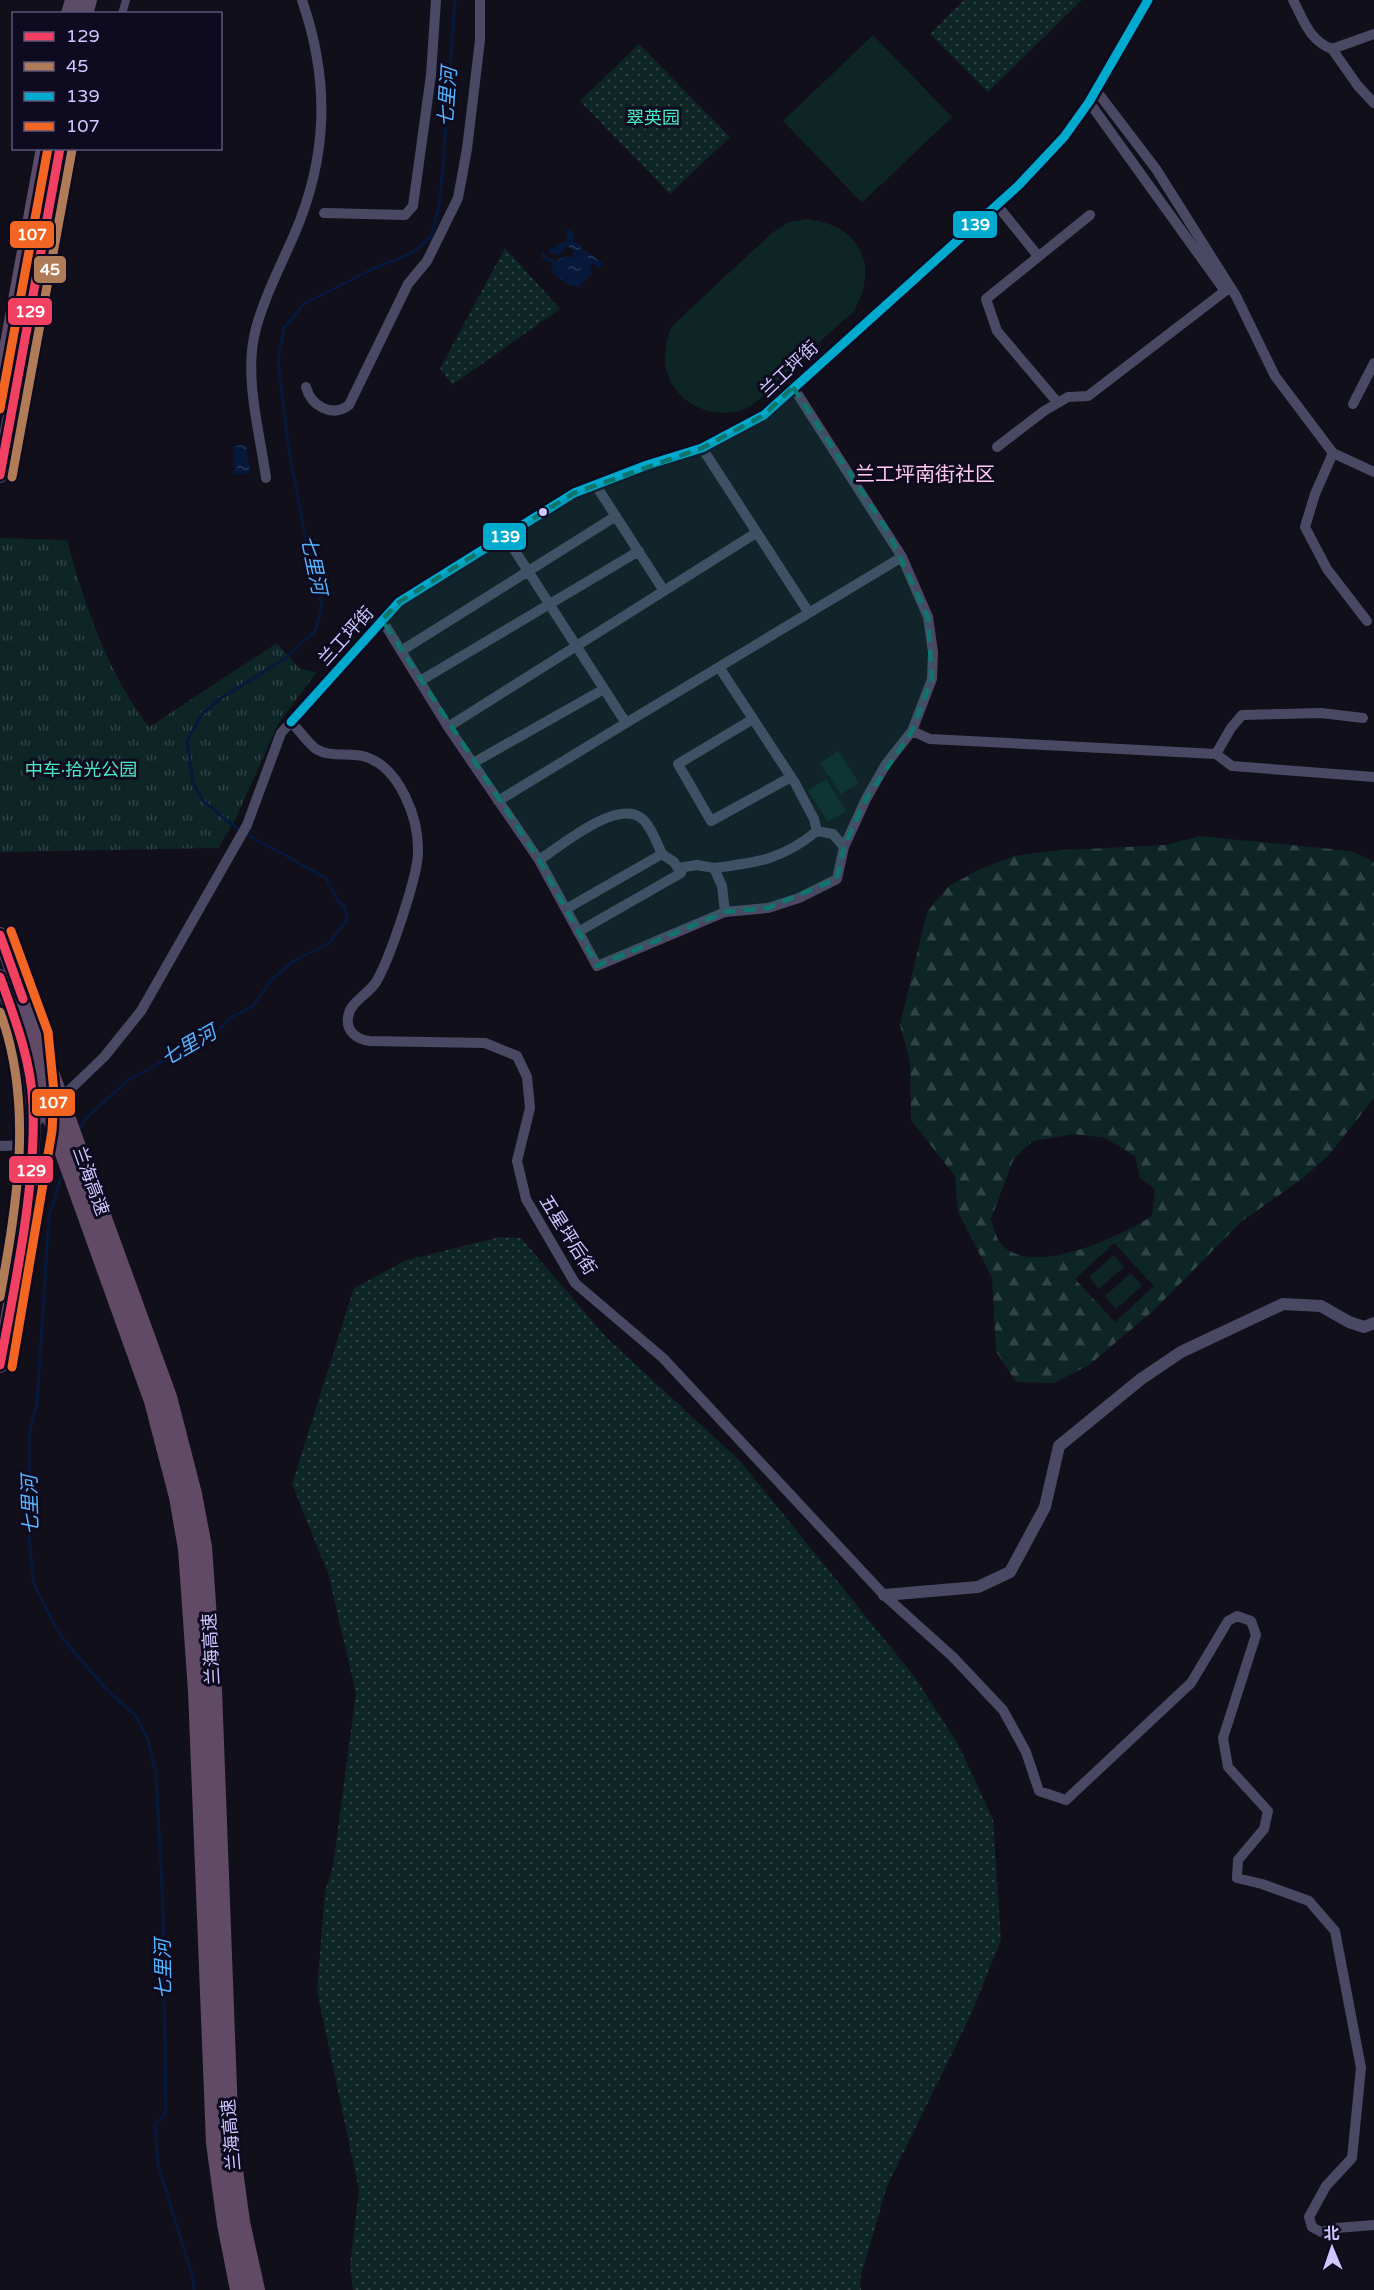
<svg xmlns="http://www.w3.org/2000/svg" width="1374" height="2290" viewBox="0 0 1374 2290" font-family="'Varela Round','Noto Sans SC',sans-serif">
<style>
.grass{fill:url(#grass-dots)}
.forest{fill:url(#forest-firs);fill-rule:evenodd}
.park{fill:url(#park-tufts)}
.pitch{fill:#0e2526}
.water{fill:url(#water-ripples)}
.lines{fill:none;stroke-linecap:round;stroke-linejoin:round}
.stream{stroke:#06193b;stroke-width:3}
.pedestrian{stroke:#4a4964;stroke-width:8}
.minor{stroke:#4a4964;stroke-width:10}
.tertiary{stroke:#4a4964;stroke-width:12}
.trunk{stroke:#5c4b69;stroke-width:16}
.motorway{stroke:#614a65;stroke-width:18}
.bus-1-casing{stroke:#0e0a1f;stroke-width:14}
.bus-2-casing{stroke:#0e0a1f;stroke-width:14}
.bus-3-casing{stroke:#0e0a1f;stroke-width:14}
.bus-4-casing{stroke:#0e0a1f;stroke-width:14}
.bus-1{stroke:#f24062;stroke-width:9}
.bus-2{stroke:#b07c57;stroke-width:9}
.bus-3{stroke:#00a9ce;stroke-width:9}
.bus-4{stroke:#f26522;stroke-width:9}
.marked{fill:#0f766e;fill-opacity:0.2;stroke:#0f766e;stroke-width:4.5;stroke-dasharray:12 8;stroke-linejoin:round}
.bus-dot{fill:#cec8ff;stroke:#0e0a1f;stroke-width:2}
.labels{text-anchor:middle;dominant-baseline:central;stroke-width:6;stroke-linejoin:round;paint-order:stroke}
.park-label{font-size:18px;fill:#4be9bf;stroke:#0e0a1f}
.street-label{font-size:18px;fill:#cec8ff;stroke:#0e0a1f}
.water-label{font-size:20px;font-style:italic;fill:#56b4ff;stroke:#0e0a1f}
.neighbourhood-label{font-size:20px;fill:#ffcaed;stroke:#0e0a1f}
.line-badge{stroke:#0e0a1f;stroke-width:2}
.badge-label{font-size:16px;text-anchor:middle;font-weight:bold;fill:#fff}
</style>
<defs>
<pattern id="grass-dots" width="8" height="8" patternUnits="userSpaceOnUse" patternTransform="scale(1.5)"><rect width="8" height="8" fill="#0e2526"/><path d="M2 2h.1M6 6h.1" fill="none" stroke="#304347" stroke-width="1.8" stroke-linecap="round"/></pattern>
<pattern id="forest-firs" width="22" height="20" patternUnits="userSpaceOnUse" patternTransform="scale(1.5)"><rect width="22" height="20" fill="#0e2526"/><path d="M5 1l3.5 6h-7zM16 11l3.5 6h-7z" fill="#304347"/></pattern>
<pattern id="park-tufts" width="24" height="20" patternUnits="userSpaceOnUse" patternTransform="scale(1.5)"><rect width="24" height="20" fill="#0e2526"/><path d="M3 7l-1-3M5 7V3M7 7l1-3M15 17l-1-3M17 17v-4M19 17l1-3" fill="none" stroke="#304347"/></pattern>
<pattern id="water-ripples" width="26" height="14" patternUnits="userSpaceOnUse" patternTransform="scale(1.5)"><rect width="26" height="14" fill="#06193b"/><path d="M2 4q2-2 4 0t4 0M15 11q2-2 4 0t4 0" fill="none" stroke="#293958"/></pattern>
</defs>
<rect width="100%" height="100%" fill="#110f1a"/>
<path class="grass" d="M964,0H1082L988,92L930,34Z
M639,44L730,137L670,194L580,101Z
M505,248L560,309L452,385L440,368Z
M500,1237L521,1238L606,1337L741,1462L914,1676L959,1746L993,1820L1001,1940L969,2019L887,2186L860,2279L861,2290H353L350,2265L359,2190L317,1991L325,1892L333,1866L356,1693L328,1573L292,1484L354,1288L407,1260Z"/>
<path class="forest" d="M1200,836L1351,851L1374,862V1098L1329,1155L1302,1179L1242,1221L1153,1311L1089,1365L1054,1383L1016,1382L996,1351L992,1278L958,1212L955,1176L911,1120L910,1061L900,1025L927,912L949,886L980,869L1014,856L1049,851L1165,845ZM1074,1134L1105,1138L1135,1156L1140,1178L1155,1189L1152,1216C1121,1236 1032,1279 1001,1244C996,1239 994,1226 991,1219L1014,1158L1033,1141ZM1114,1243L1154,1286L1115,1322L1075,1279Z"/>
<path class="park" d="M0,538L67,540C84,604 108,674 149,727L277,643L300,669L317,672L278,724L235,820L218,848L0,852Z"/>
<path class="pitch" d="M873,35L952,117L862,203L783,121Z
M807,219C860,225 880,265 854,311C830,332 806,355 782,377C772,386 763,397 752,405C730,420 692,412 677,391C661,370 662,350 672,326L773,232L789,222Z
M838,751L859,783L841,794L820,763Z
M826,779L846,811L828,822L808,791Z
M1114,1255L1124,1267L1099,1289L1089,1277Z
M1131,1273L1142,1286L1116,1309L1105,1296Z"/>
<path class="water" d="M566,229L574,232L573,242L581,244V248L604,264L597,268L593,264L590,266L592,273L579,287C569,286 558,279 552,272L554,269L551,266L553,263L544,260L541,256L543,250L546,258H553L555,262L564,256L572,258L574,251L567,246L558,256L547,251L567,241Z
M246,445L250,473L234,474L233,446Z"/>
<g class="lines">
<path class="stream" d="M240,831L203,801L193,783L187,741L202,714L221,698L283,660L315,631L322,607L307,547L288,444L278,362L284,328L305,303L370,270L412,253L431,237L439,206L443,166L455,0
M78,1132L85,1119L127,1081L217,1031L232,1017L253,1006L272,979L295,960L328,944L347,920L345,907L338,901L326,878L246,834
M63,1171L49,1216L37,1404L29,1434V1533L33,1581L45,1607L63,1639L108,1691L135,1715L148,1740L156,1774L163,1908L166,2113L155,2124L158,2165L193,2278L194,2290"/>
<path class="pedestrian" d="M122,14L126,0"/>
<path class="minor" d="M1293,0C1304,21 1309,40 1332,49L1374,34
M1332,49L1358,86L1374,103
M1095,89L1156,169L1236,296L1275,376L1333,453L1315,494L1305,527L1327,569L1367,621
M997,205L1038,256
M324,213L405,215L413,206L431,75L436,0
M306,387C311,406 332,418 349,405L408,284L427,261L458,198L467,149L480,40V0
M1058,403L997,331L986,299L1090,215
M1353,404L1374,363
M997,447L1044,411L1068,397L1088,396L1225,291L1089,102
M702,448L809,613
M1333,453L1374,472
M266,478C260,434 245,381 254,337C260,306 281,265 294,235C328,157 330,81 302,0
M595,484L664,591
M506,537L626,723L902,557L793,387
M382,620L448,727L539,860L597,966L725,912L768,908L799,898L837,879L844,847L866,799L886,764L912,731L932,679L933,652L928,617L902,557
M401,651L616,516
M719,667L795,783L814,819L817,831
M420,681L639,551
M753,719L678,764L711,821L791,777
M291,722C299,730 307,742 316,749C330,758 350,752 366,757C400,768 419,819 418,852C418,876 389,961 376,982C368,995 349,1002 348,1018C346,1032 358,1040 370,1041L485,1043L517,1056L527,1077L530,1108L517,1161L526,1199L575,1283L663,1358L884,1595L953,1657L1003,1710L1026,1752L1039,1791L1066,1800L1191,1683L1228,1621L1237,1616L1251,1621L1256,1635L1223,1738L1228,1767L1268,1811L1264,1829L1238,1860L1237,1878L1262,1884L1309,1901L1335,1931L1361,2068L1352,2158L1326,2186L1309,2217L1312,2227L1321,2232L1336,2228L1374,2225
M448,727L756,533
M912,731L930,739L1216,754L1232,766L1374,777
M1216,754L1231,728L1242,715L1321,713L1363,718
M473,763L604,689
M498,801L626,723
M539,860C561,846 616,799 641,818C650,824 657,843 662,854L566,909
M678,868L697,865L714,868L722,886L725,912
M714,868C757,863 783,859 817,831L833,834L844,847
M578,932L681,873L674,862L662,854
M33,1125L104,1057L141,1011L247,825L281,733L399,602L574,493L647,465L702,448L764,415L1019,185L1064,137L1089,102L1148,0
M0,1146L32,1145"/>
<path class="tertiary" d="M884,1595L978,1587L1010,1572L1045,1507L1059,1446L1141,1379L1181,1352L1283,1304L1321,1306L1349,1322L1364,1327L1374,1323"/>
<path class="trunk" d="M69,14L73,0
M85,14L89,0
M0,387L44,148
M0,475L60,148
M0,935L36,1034L38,1047
M0,977L23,1039L33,1104L32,1145L20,1254L0,1365"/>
<path class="motorway" d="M36,1034L168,1397L193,1494L203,1547L213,1690L230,2141L241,2222L256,2290
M23,1039L153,1401L178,1497L187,1549L197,1691L215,2143L226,2224L239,2290"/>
<g class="bus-1-casing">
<path id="bus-1" d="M0,475L60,148
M0,935L23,999
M0,977C15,1019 31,1060 33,1105C36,1187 15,1284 0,1365"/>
</g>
<g class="bus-2-casing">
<path id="bus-2" d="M12,477L72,150
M0,1012C34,1103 17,1203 0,1297"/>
</g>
<g class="bus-3-casing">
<path id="bus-3" d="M291,722L399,602L574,493L647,465L702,448L764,415L1019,185L1064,137L1089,102L1148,0"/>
</g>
<g class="bus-4-casing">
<path id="bus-4" d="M0,409L48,148
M11,931L48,1032L54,1092L52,1131L12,1367"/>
</g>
<use href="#bus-1" class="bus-1"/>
<use href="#bus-2" class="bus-2"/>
<use href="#bus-3" class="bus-3"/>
<use href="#bus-4" class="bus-4"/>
</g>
<path class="marked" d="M793,387L889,533L928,617L932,679L912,731L866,799L844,847L837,879L768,908L725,912L597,966L539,860L382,620L399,602L574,493L702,448L764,415Z"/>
<circle class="bus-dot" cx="543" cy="512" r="5"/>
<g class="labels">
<g class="park-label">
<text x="653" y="118">翠英园</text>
<text x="81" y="770">中车·拾光公园</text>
</g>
<g class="street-label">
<text transform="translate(789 369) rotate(-43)">兰工坪街</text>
<text transform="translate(346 636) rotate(-48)">兰工坪街</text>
<text transform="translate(91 1181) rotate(70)">兰海高速</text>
<text transform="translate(568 1235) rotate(58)">五星坪后街</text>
<text transform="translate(211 1649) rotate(-93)">兰海高速</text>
<text transform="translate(231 2135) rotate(-95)">兰海高速</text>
</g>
<g class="water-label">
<text transform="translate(448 97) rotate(-86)">七里河</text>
<text transform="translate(313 565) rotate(78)">七里河</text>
<text transform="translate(189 1046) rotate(-30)">七里河</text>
<text transform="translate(31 1505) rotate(-92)">七里河</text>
<text transform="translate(164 1969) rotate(-91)">七里河</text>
</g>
<g class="neighbourhood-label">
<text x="925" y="475">兰工坪南街社区</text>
</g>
</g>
<g class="line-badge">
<rect x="952" y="210" width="46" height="29" rx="6" fill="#00a9ce"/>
<rect x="9" y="220" width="46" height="29" rx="6" fill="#f26522"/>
<rect x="33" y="255" width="34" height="29" rx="6" fill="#b07c57"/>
<rect x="7" y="297" width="46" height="29" rx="6" fill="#f24062"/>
<rect x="482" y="522" width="45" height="29" rx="6" fill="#00a9ce"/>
<rect x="31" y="1088" width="45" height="29" rx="6" fill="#f26522"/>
<rect x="8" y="1155" width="46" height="29" rx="6" fill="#f24062"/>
</g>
<g class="badge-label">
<text x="975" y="230">139</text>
<text x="32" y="240">107</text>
<text x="50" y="275">45</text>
<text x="30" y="317">129</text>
<text x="505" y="542">139</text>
<text x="53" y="1108">107</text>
<text x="31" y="1176">129</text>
</g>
<rect x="12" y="12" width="210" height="138" fill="#0e0a1f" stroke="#5b5679" stroke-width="1.5"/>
<rect x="24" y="32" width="30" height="9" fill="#f24062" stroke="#5b5679" stroke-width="1.5"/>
<text x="66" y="42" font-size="18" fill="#cec8ff">129</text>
<rect x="24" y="62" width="30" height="9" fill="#b07c57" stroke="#5b5679" stroke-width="1.5"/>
<text x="66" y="72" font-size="18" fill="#cec8ff">45</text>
<rect x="24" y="92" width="30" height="9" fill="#00a9ce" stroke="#5b5679" stroke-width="1.5"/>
<text x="66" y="102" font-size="18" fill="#cec8ff">139</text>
<rect x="24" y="122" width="30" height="9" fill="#f26522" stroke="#5b5679" stroke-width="1.5"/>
<text x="66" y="132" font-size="18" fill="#cec8ff">107</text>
<g transform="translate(1332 2248) rotate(358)" stroke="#0e0a1f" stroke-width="4.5" paint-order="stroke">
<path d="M0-4.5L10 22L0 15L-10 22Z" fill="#cec8ff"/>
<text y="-9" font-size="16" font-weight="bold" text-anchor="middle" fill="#cec8ff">北</text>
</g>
</svg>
